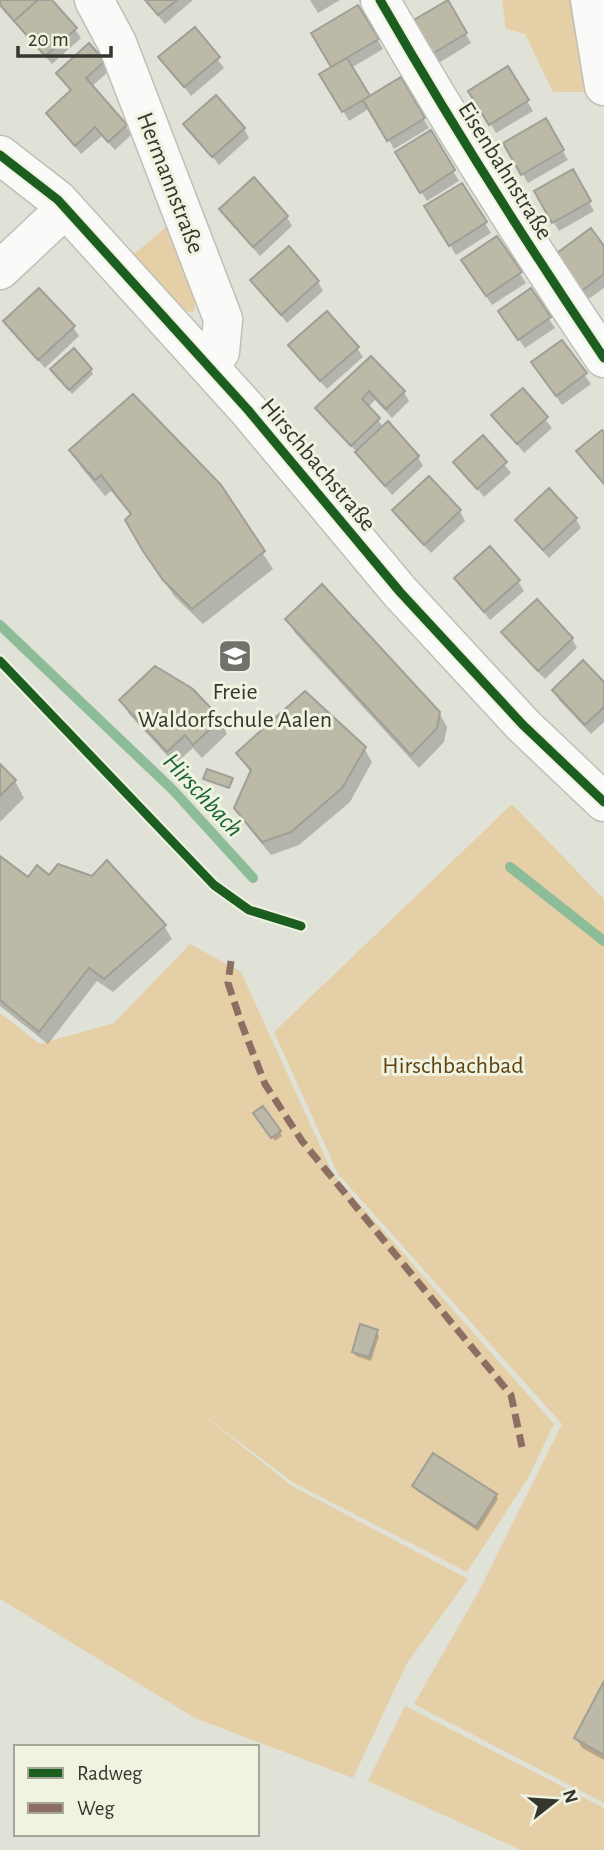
<svg xmlns="http://www.w3.org/2000/svg" width="604" height="1850" viewBox="0 0 604 1850" font-family="'Alegreya Sans',sans-serif">
<style>
.green{fill:#e5cfa6}
.shadow{fill:#0003}
.lines{fill:none;stroke-linecap:round;stroke-linejoin:round}
.stream{stroke:#8dbc99;stroke-width:10}
.building{fill:#bcbaa7;stroke:#9f9f98;stroke-width:2}
.minor-casing{stroke:#bec0b7;stroke-width:41}
.minor{stroke:#fafbf9;stroke-width:38}
.quiet{stroke:#8d6e63;stroke-width:7;stroke-dasharray:14 7;stroke-linecap:butt}
.cycleway-casing{stroke:#f0f3e0;stroke-width:13}
.cycleway{stroke:#1b5e20;stroke-width:9}
.labels{text-anchor:middle;dominant-baseline:central;stroke-width:6;stroke-linejoin:round;paint-order:stroke}
.street-label{font-size:24px;fill:#35372f;stroke:#f0f3e0}
.poi-label{font-size:24px;fill:#35372f;stroke:#f0f3e0}
.park-label{font-size:24px;fill:#5f420f;stroke:#f0f3e0}
.water-label{font-size:26px;font-style:italic;fill:#176338;stroke:#f0f3e0}
</style>
<rect width="100%" height="100%" fill="#e0e2d7"/>
<path class="green" d="M502,0H590L604,92H553L525,34L506,29Z
M171,223L196,291L194,312L179,311L133,255Z
M512,804L604,899V1803L414,1704L480,1589L562,1424L338,1174L274,1032Z
M190,944L241,972L333,1174L554,1424L528,1478L467,1572L294,1483L197,1410L292,1486L468,1579L407,1663L353,1778L195,1718L0,1599V1013L40,1044L114,1023Z
M405,1706L604,1808V1850H521L368,1781Z"/>
<path class="shadow" d="M0,0H49L75,29L81,38L52,64L0,6Z
M145,0H193L165,24Z
M310,0H340L318,13Z
M447,2L471,43L439,63L414,21Z
M358,7L383,49L351,68L369,98L400,79L429,128L394,149L370,108L349,121L322,75L334,68L313,34Z
M195,29L224,68L191,96L161,57Z
M104,62L109,71L91,87L126,126L131,135L115,150L102,136L81,154L48,113L72,92L58,73Z
M508,69L533,111L496,133L471,91Z
M545,121L568,160L528,183L505,144Z
M186,124L244,129L249,138L219,165Z
M430,133L459,181L427,201L397,153Z
M572,172L594,211L559,231L536,192Z
M462,185L491,233L456,255L427,207Z
M221,209L287,217L292,226L260,256L227,219Z
M497,238L526,283L492,305L469,270Z
M604,249V288L587,300L561,266Z
M253,281L318,282L323,291L287,323Z
M530,291L555,328L525,348L506,321Z
M5,322L73,327L79,336L45,368L11,331Z
M561,342L591,384L562,405L539,372Z
M291,345L357,348L363,357L327,389L296,355Z
M371,358L404,392L409,401L392,418L375,400L368,407L384,428L418,457L423,466L392,495L358,453L323,418L318,409Z
M91,370L93,374L72,394L55,374Z
M522,390L552,428L524,453L494,415Z
M483,437L511,473L484,497L456,462Z
M71,451L219,486L273,569L203,624L175,597L155,568L127,521L132,516L111,491L105,496L81,467Z
M429,478L460,511L465,521L431,553L400,520L394,511Z
M576,519L581,528L549,558L523,530L517,521Z
M456,578L518,581L524,591L490,620Z
M287,619L439,713L447,727L444,742L419,768L295,633Z
M504,632L572,639L577,648L545,679L509,642Z
M604,684V722L591,734L559,700L554,690Z
M121,700L220,720L227,734L202,758L193,748L175,764L129,714Z
M364,748L372,762L350,802L299,845L271,855L244,822L236,808L251,773L238,753Z
M0,766L15,781L24,798L0,822Z
M0,858L29,879L49,878L164,926L172,939L113,992L97,981L48,1044L0,1006Z
M258,1117L280,1131L282,1136L275,1141Z
M376,1331L379,1336L371,1361L356,1356L353,1352Z
M414,1486L496,1495L498,1499L478,1531L417,1491Z
M604,1684V1760L582,1748L576,1738Z"/>
<g class="lines">
<path class="stream" d="M0,625L173,790L253,878
M510,867L604,941"/>
</g>
<path class="building" d="M0,0H38L14,21L0,5Z
M38,0H52L77,28L45,56L14,21Z
M145,0H177L158,15Z
M448,0L467,33L432,54L412,21Z
M358,5L379,39L331,67L311,33Z
M195,27L220,57L184,87L158,57Z
M89,43L105,61L86,78L127,125L108,142L95,127L75,146L46,113L71,90L56,73Z
M347,58L370,96L342,112L319,74Z
M508,66L529,100L489,125L468,91Z
M401,77L425,118L387,141L363,100Z
M216,95L245,128L212,157L183,124Z
M546,118L564,150L521,175L503,143Z
M431,130L455,170L420,193L395,152Z
M573,169L591,201L552,223L534,191Z
M254,177L288,216L253,247L219,209Z
M462,183L487,222L449,246L424,206Z
M591,228L604,246V274L580,292L553,256Z
M497,236L522,272L486,296L461,260Z
M289,246L319,281L281,315L250,280Z
M39,288L75,326L38,360L3,321Z
M531,288L551,317L518,340L498,311Z
M327,311L359,347L320,381L288,345Z
M562,340L587,373L556,396L531,362Z
M74,348L92,369L69,390L50,369Z
M371,356L405,391L386,409L369,391L362,399L380,418L351,446L315,408Z
M523,388L548,417L517,444L491,415Z
M133,394L221,485L265,551L192,609L163,580L143,551L125,520L131,514L101,475L95,480L69,450Z
M388,421L419,456L385,486L355,452Z
M602,430L604,432V484L576,451Z
M483,435L507,462L477,489L453,462Z
M429,476L461,510L424,545L392,510Z
M549,488L577,518L543,550L515,520Z
M490,546L520,580L484,612L454,578Z
M322,584L440,712L437,728L411,755L285,619Z
M537,599L573,638L538,671L501,632Z
M583,660L604,682V707L585,725L552,690Z
M155,666L193,689L221,719L193,745L185,735L167,752L119,700Z
M305,691L366,747L342,788L291,832L262,842L234,808L251,770L236,753Z
M0,764L16,780L0,796Z
M207,769L233,778L229,788L203,779Z
M0,856L28,877L37,865L49,875L58,864L92,876L107,860L166,925L104,979L89,968L39,1032L0,1000Z
M263,1106L281,1131L271,1138L253,1113Z
M360,1324L378,1330L369,1357L352,1352Z
M433,1453L497,1494L476,1527L412,1486Z
M604,1681V1755L574,1738Z"/>
<g class="lines">
<g class="minor-casing">
<path id="minor" d="M94,0L117,43L223,319L220,352L209,367
M380,0C450,122 525,241 604,358
M590,0L604,86
M0,155L58,200L248,410L400,592L523,725L604,802
M0,270L65,209"/>
</g>
<use href="#minor" class="minor"/>
<path class="quiet" d="M231,961L228,983L242,1025L265,1084L302,1141L511,1395L522,1447"/>
<g class="cycleway-casing">
<path id="cycleway" d="M380,0C450,122 525,241 604,358
M0,155L58,200L248,410L400,592L523,725L604,802
M0,661L214,885L249,910L301,926"/>
</g>
<use href="#cycleway" class="cycleway"/>
</g>
<defs>
<g id="school-square" transform="scale(1.75)"><rect x="-9" y="-9" width="18" height="18" rx="4" fill="#71736a" stroke="#f0f3e0"/><path d="M0-5L7-2L0 1L-7-2ZM-4 1L0 2.5L4 1V4Q0 6-4 4Z" fill="#fff"/></g>
</defs>
<g fill-rule="evenodd">
<use href="#school-square" x="235" y="656"/>
</g>
<g class="labels">
<g class="street-label">
<text transform="translate(505 171) rotate(58)">Eisenbahnstraße</text>
<text transform="translate(170 183) rotate(69)">Hermannstraße</text>
<text transform="translate(318 465) rotate(50)">Hirschbachstraße</text>
</g>
<g class="poi-label">
<text x="235" y="692">Freie<tspan x="235" dy="28">Waldorfschule Aalen</tspan></text>
</g>
<g class="park-label">
<text x="453" y="1066">Hirschbachbad</text>
</g>
<g class="water-label">
<text transform="translate(203 795) rotate(47)">Hirschbach</text>
</g>
</g>
<rect x="14" y="1745" width="245" height="91" fill="#f0f3e0" stroke="#a5a899" stroke-width="2"/>
<rect x="28" y="1768" width="35" height="10" fill="#1b5e20" stroke="#a5a899" stroke-width="2"/>
<text x="77" y="1780" font-size="21" fill="#35372f">Radweg</text>
<rect x="28" y="1803" width="35" height="10" fill="#8d6e63" stroke="#a5a899" stroke-width="2"/>
<text x="77" y="1815" font-size="21" fill="#35372f">Weg</text>
<g transform="translate(555 1801) rotate(73)" stroke="#f0f3e0" stroke-width="5" paint-order="stroke">
<path d="M0-5L12 26L0 18L-12 26Z" fill="#35372f"/>
<text y="-10" font-size="19" font-weight="bold" text-anchor="middle" fill="#35372f">N</text>
</g>
<path d="M18 46v10h93v-10" fill="none" stroke="#35372f" stroke-width="3.5"/>
<text x="28" y="46" font-size="21" fill="#35372f" stroke="#f0f3e0" stroke-width="5" paint-order="stroke">20 m</text>
</svg>
